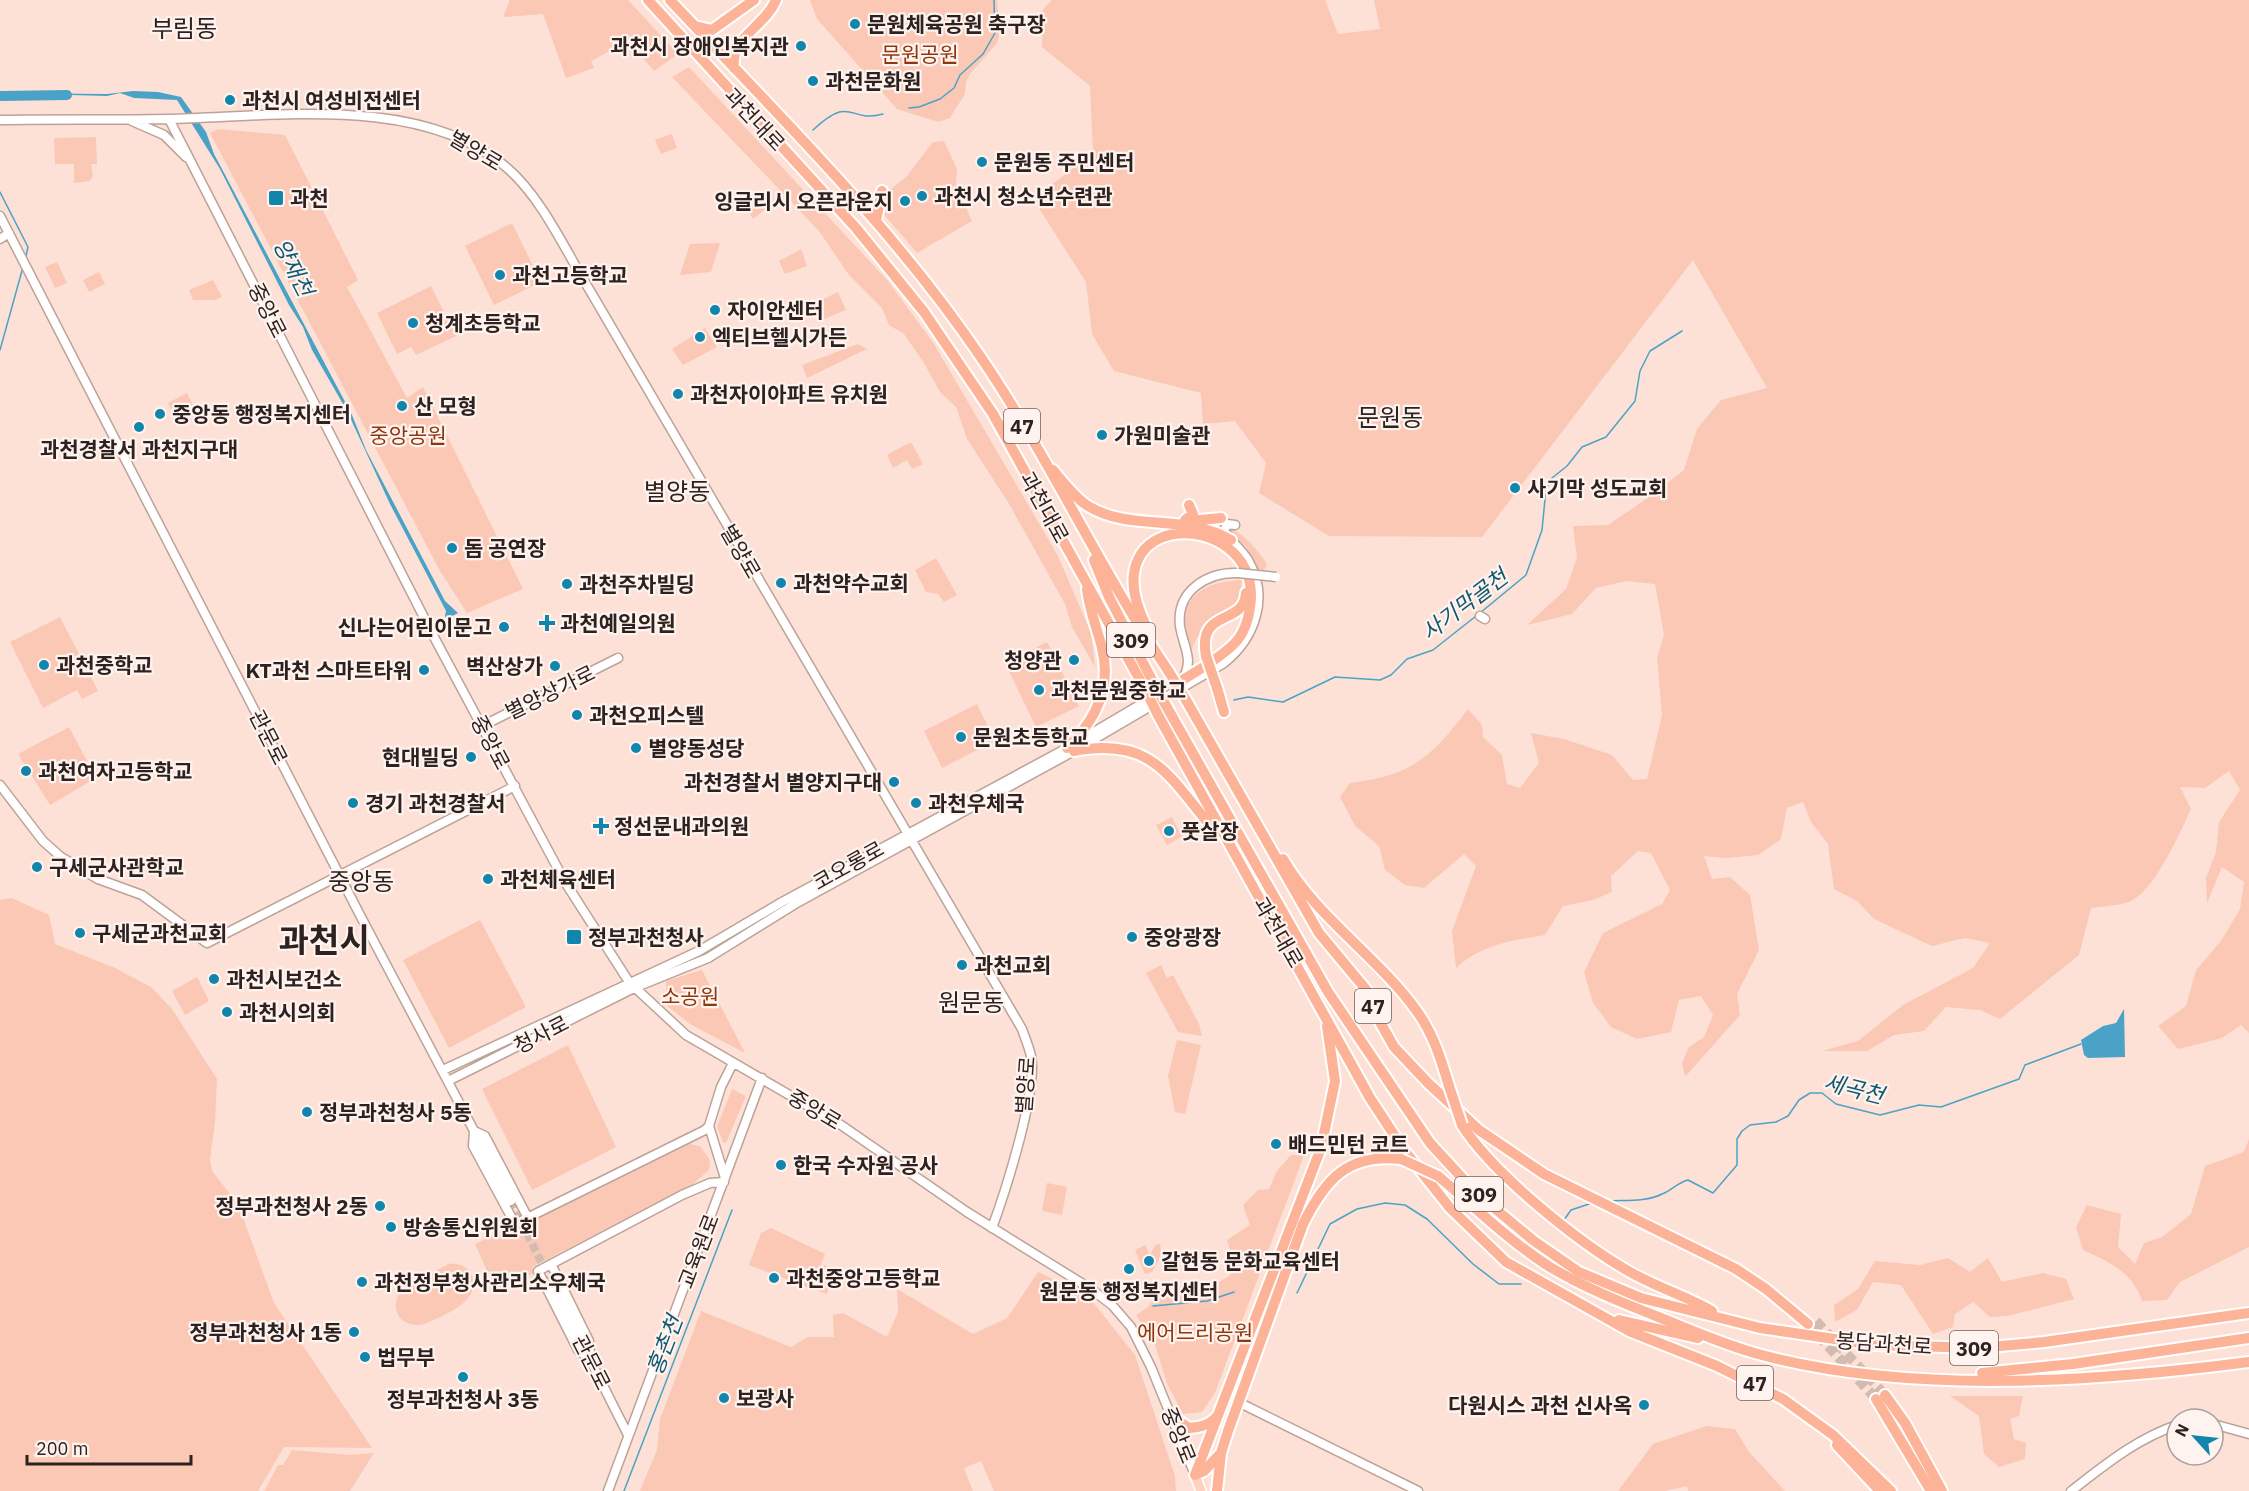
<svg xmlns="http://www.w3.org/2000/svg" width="2249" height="1491" viewBox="0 0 2249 1491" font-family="'IBM Plex Sans','Noto Sans KR',sans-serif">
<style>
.green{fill:#fac8b5}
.water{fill:#4aa3c7}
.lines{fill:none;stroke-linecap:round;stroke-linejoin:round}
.stream{stroke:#4aa3c7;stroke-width:1.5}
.river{stroke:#4aa3c7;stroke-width:10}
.secondary-tunnel{stroke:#d4bbb1;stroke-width:8;stroke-dasharray:8 4;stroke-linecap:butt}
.highway-tunnel{stroke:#d4bbb1;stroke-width:10;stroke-dasharray:10 5;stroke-linecap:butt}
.secondary-casing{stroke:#bda298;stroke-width:11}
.primary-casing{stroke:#fff;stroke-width:12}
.highway-casing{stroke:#fff;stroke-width:14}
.secondary{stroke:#fff;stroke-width:8}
.primary{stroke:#fed1c1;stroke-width:9}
.highway{stroke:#fdb397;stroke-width:10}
.secondary-bridge-casing{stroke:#bda298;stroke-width:11;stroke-linecap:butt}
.highway-bridge-casing{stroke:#fff;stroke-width:14;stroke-linecap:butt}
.secondary-bridge{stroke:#fff;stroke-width:8}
.highway-bridge{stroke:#fdb397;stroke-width:10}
.poi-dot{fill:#1185ab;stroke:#fef3ee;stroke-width:2}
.labels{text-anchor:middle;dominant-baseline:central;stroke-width:4.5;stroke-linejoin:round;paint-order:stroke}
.shield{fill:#fef3ee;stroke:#6c615d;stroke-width:1.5}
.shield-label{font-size:20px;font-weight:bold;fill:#2d221f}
.poi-label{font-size:21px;font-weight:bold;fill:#2d221f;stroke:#fef3ee;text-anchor:start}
.park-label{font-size:21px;fill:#8f370d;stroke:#fef3ee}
.street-label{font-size:21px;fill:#2d221f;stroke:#fef3ee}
.water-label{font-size:22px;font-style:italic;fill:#0f5871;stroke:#fef3ee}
.quarter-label{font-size:24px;fill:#2d221f;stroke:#fef3ee}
.town-label{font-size:33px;font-weight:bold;fill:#2d221f;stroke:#fef3ee}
</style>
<rect width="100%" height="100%" fill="#fee1d6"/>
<path class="green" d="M510,0H628L678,54L654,71L629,41L591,61L594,68L566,78L543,14L503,17Z
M810,0H997L1000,33L997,43L970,74L966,82L965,94L950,118L938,122L897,109L817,19Z
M1052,0H1325L1338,34L1380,29L1374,0H2249V1033L2241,1025L2222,1038L2178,1049L2158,1026L2186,1006L2196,970L2221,941L2240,909L2244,882L2222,867L2207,903L2206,878L2216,852L2219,822L2240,790L2229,771L2205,788L2180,787L2191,809C2180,833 2156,887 2133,900C2122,906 2103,906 2091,908L2079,955L2000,1019L1980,1010L1946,1007L1924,1031L1894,1035L1867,1051H1822L1858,1041L1903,1005L1973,968L1990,943L1965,938L1932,946L1874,919L1857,901L1834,889L1828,844L1811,822L1803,802L1787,808L1781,839L1758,855L1726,858L1704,856L1712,879L1730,877L1750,895L1759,950L1737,994L1740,1015L1685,1077L1682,1063L1689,1047L1704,1037L1713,1015L1701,996L1679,1000L1671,1032L1637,1039L1611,1027L1593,1003L1584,972L1603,933L1662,904L1670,890L1651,853L1638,851L1611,876L1612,892L1593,900L1563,906L1545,935C1513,940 1481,945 1456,968L1452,931L1476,866L1464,854L1424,888L1405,885L1385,870L1379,846L1355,826L1340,797L1350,783C1411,776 1432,757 1468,709L1482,725L1483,737L1502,755L1507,784L1520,788L1539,763L1531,733L1564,739L1612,755L1633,780L1647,779L1662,715L1657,658L1664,635L1655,584L1626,581L1596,588L1572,614L1527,625L1566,589L1577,558L1573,526L1608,525L1655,493L1684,470L1697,429L1721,400L1767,388L1693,260L1482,537L1329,536L1259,493L1266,463L1235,421L1203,424L1201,393L1114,371L1092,334L1086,282L1033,199L1093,153L1090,86L1042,47L1043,9Z
M689,67L888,281L934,344L1058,556L1091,633L1095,667L1072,627L1065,604L1008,502L967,439L956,407L940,392L924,363L904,334L889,325L882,308L849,275L819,231L672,77Z
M218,129L285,135L358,280L347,287L407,398L423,387L523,589L467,613L440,571L210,133Z
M672,134L677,148L661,154L655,140Z
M96,137L97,164H91L93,176L90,181L74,183V164H55L54,138Z
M944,141L957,169L956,184L972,221L917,253L874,203L906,177L933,142Z
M767,194V208L753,219L747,209V201Z
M512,223L541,282L494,305L465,246Z
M720,243L711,272L680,275L690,244Z
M801,249L807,266L785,274L779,261Z
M57,262L67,283L55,288L45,267Z
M99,272L105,284L89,292L83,280Z
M213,280L222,297L215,300H193L189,290Z
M431,286L456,336L416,355L411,347L397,354L377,313Z
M838,292L846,310L822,320L815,303Z
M705,328L717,347L683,365L672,349Z
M858,344L867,349L807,378L802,365Z
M187,393L193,405L174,414L168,403Z
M911,442L923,464L912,469L907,460L893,468L887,455Z
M1229,527C1246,536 1256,548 1267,564L1264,571L1259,572L1246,547L1227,528Z
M936,558L957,595L944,602L938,594L926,592L915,570Z
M1242,580L1238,606C1216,618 1202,625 1192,648C1172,604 1198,581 1242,580Z
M60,617L98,691L82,699L77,690L43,708L10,642Z
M1047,642L1079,706L1036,727L1005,663Z
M977,704L995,741L942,768L924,731Z
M69,727L96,778L50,805L18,754Z
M1172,817L1182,837L1167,845L1156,825Z
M12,898L49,915L55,944L115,968L151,987L172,1009L217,1079L215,1123L210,1159L212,1171L238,1204L274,1303L372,1448L284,1447L258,1491H0V900Z
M480,920L526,1007L449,1048L403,960Z
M1161,965L1167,978L1173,975L1199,1024L1202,1036L1178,1032L1146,973Z
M702,970L745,1053L690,1024L666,1005V981Z
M197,977L209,1001L185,1015L172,991Z
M1177,1040L1201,1045L1185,1114L1175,1112L1168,1076Z
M568,1045L616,1147L532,1190L482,1089Z
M732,1089L746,1096L726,1143L723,1142L717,1127Z
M2249,1139V1247L2180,1282L2167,1300L2142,1301C2133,1272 2109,1262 2083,1250L2076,1227L2087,1205L2121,1214L2118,1247L2135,1264L2144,1243L2162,1237L2191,1214L2205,1166L2244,1152Z
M689,1144L700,1146L710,1160L709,1170L692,1185L532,1267L534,1273L496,1291L475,1244L512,1226L514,1230Z
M1291,1155H1304L1215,1393L1202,1412L1183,1414L1167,1383L1155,1345L1136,1315L1148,1307L1156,1296C1183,1293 1217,1291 1236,1269L1227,1240L1250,1225L1243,1205L1258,1190L1269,1189L1277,1171Z
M1047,1183L1067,1187L1062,1215L1042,1211Z
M771,1228L825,1254L812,1289L749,1265L761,1233Z
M1160,1244C1163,1255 1157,1263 1152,1272L1145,1274L1135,1250L1145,1245L1150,1255L1155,1245Z
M1948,1258L1970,1272L1988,1258L2002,1282L2043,1273L2066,1279L2074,1299L2007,1316L1990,1317L1973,1302L1955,1314L1953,1327L1933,1334L1901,1285L1873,1282L1857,1310L1835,1322L1834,1305L1858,1289L1875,1261L1920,1265Z
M448,1264C455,1263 464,1264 469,1271C488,1299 443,1316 424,1324C403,1329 389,1312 399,1293Z
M824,1265L836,1270L827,1294L815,1290Z
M1038,1272L1088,1296L1135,1355L1175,1476L1176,1491H994L981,1461L964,1468L973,1491H640L657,1450L660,1419L701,1311L791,1347L808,1337H834L833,1315L843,1313L887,1337L898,1312L897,1289L973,1334L1007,1318Z
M1950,1396H2023L2019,1416L2010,1419L2014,1439L2026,1443L2025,1459L1999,1467L1984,1454L1979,1416Z
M1707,1426L1735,1429L1749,1452L1785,1491H1688L1687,1486L1665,1491H1618L1653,1444Z
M292,1450L349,1455L374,1453L350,1491H264L278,1465H283Z"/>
<path class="water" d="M133,91L158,92L181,97L206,132L214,154L352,415L366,450L445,601L458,613L447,619L445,616L446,611L390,504L347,411L312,350L303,327L289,305L220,169L177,100L134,98L120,93L107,96L33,94L0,97V93L107,94Z
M2124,1009L2125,1057L2088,1058L2084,1055L2081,1040L2103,1026L2116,1023Z"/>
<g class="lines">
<path class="stream" d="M909,108L919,107L940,99L954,88L960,75L983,54L995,33L994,0
M813,130C853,93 848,124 883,114
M0,192L28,247L26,256
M0,350L23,267
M1480,613L1526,575L1542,530L1546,489L1552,478L1567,466L1582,447L1606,437L1635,401L1640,371L1650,351L1682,331
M1234,700L1248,697L1283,702L1335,677L1380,680L1391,675L1407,659L1433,650L1476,616
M1609,1201C1625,1200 1647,1202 1662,1194C1672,1190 1677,1183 1688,1180L1713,1193L1737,1165V1139L1742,1131L1750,1125L1776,1122L1788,1116L1799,1100L1810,1093H1822L1836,1104L1880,1115L1919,1105L1941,1107L2019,1079L2025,1065L2081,1044
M1564,1220L1571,1210L1592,1203
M1297,1293L1330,1224L1357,1209L1385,1203L1405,1205L1427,1219L1473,1264L1499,1284H1521
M1153,1306L1207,1301L1234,1292
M624,1491L732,1210"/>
<path class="river" d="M0,96L67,95"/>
<path class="secondary-tunnel" d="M511,1201L555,1290"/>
<path class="highway-tunnel" d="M1816,1321L1885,1395
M1808,1324L1876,1399"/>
<g class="secondary-casing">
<path id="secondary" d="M169,119L434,637L565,882L629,982L686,1035L841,1125L967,1212L1091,1289L1112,1305L1131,1327L1151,1367L1195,1475
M0,120C56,119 112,120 168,119C273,117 421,94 506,167C542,197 567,254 592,294L1022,1029C1025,1038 1029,1047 1031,1056C1038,1090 1005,1193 992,1228
M132,121L164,135L186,157
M0,216L361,917L511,1201
M0,239L9,233
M1480,616L1485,619
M1182,680C1195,660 1183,646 1180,626C1176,591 1207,572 1238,573
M482,726L618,658
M0,785L43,841L61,857L98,879L142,895L207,943L515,786
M443,1070L699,951L782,902L1067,748L1148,700
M448,1081L634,988L708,958L795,904L1074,751L1224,663C1255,638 1270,597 1248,560C1241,549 1231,541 1224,531L1227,524L1235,525
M725,1178L709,1126L721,1087L733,1063
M528,1218L485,1136L474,1131L473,1146L515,1224L705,1130L709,1126
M551,1264L589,1341L590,1355
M555,1290L628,1435
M590,1359L578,1350L538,1271L682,1195L710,1183L724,1182
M1238,1402L1418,1491
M2213,1424L2249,1434
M608,1491L762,1078
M2071,1491C2105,1465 2136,1439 2177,1425"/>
</g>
<g class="primary-casing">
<path id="primary" d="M1195,1475L1201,1491"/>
</g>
<g class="highway-casing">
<path id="highway" d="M648,0L856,228L924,312L993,414L1144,687
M670,0C777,114 892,226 980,356C1049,457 1100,570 1169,672
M695,26L712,30L754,0
M734,68C730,37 764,28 776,0
M876,221L882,191
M1053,470C1063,482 1075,498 1088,506C1130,532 1185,513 1231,540
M1185,520L1193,514L1189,505
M1189,521L1221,518
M1094,560L1109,597L1153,682
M1146,626C1088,508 1253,507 1251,598C1250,614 1246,632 1234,644C1219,659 1198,670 1181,681
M1206,656C1197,607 1244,627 1246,593
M1217,688L1224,712
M1186,700L1319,933L1368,992L1380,1022L1394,1047L1428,1083L1479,1130L1544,1174L1736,1269L1766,1289L1808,1324
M1169,711L1328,992L1430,1143L1476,1193L1534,1241L1579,1272L1641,1298L1760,1328L1875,1345L1979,1348L2044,1342L2249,1313
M1159,717L1370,1098L1404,1150L1450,1208L1506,1262L1629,1331L1717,1366L1783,1399L1833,1435L1891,1491
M1067,748C1095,721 1112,688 1102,648C1097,628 1089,609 1087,589
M1074,751C1153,736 1169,777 1214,830
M1283,859C1317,918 1377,956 1416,1010C1433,1033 1441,1059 1449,1086
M1462,1125C1493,1174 1579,1243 1630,1272C1656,1287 1686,1296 1712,1311
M1438,1176C1475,1207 1509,1241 1550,1267C1585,1288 1623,1303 1661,1318C1693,1331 1725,1345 1758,1354C1909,1395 2095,1382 2249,1362
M1619,1320L1698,1338
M1982,1373L2073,1364L2249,1338
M1885,1395L1905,1423L1942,1491
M1876,1399L1931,1491
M1169,1414L1189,1428C1201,1427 1210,1425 1218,1415
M1837,1445L1880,1491
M1195,1475L1321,1148L1335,1081L1327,1026
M1195,1475L1204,1471L1221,1453
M1217,1491L1221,1453L1228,1431L1303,1224C1325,1180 1347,1153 1401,1159"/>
</g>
<use href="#secondary" class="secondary"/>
<use href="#primary" class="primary"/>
<use href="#highway" class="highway"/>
<g class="secondary-bridge-casing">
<path id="secondary-bridge" d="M1238,573L1276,577"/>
</g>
<g class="highway-bridge-casing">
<path id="highway-bridge" d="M1206,656L1217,688
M1169,672L1186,700
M1153,682L1169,711
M1144,687L1159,717
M1449,1086L1462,1125
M1401,1159L1438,1176"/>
</g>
<use href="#secondary-bridge" class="secondary-bridge"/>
<use href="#highway-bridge" class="highway-bridge"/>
</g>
<g class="poi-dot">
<circle cx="855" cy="24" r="6"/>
<circle cx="801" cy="46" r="6"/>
<circle cx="813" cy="81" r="6"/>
<circle cx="230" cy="100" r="6"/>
<circle cx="982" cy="162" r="6"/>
<circle cx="922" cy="196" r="6"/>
<rect x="268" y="190" width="16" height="16" rx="3"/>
<circle cx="905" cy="201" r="6"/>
<circle cx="500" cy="275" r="6"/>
<circle cx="715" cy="310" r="6"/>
<circle cx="413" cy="323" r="6"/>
<circle cx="700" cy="337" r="6"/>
<circle cx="678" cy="394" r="6"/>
<circle cx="402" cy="406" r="6"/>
<circle cx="160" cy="414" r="6"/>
<circle cx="139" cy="427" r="6"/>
<circle cx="1102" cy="435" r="6"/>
<circle cx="1515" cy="488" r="6"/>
<circle cx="452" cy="548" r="6"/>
<circle cx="781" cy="583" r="6"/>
<circle cx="567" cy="584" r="6"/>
<path d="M544 614h6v6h6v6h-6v6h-6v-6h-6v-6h6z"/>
<circle cx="504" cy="627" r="6"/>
<circle cx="1074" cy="660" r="6"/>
<circle cx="44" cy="665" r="6"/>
<circle cx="555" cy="666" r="6"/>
<circle cx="424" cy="670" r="6"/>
<circle cx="1039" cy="690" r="6"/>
<circle cx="577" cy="715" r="6"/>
<circle cx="961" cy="737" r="6"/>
<circle cx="636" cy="748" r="6"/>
<circle cx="471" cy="757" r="6"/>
<circle cx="26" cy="771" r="6"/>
<circle cx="894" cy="782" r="6"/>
<circle cx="353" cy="803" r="6"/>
<circle cx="916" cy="803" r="6"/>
<path d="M598 817h6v6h6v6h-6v6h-6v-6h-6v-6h6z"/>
<circle cx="1169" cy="831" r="6"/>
<circle cx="37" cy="867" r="6"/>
<circle cx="488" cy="879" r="6"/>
<circle cx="80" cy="933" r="6"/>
<rect x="566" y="929" width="16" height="16" rx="3"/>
<circle cx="1132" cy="937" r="6"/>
<circle cx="962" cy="965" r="6"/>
<circle cx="214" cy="979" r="6"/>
<circle cx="227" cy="1012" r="6"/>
<circle cx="307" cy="1112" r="6"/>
<circle cx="1276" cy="1144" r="6"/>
<circle cx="781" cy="1165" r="6"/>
<circle cx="380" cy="1206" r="6"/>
<circle cx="391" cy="1227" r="6"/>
<circle cx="1149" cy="1261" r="6"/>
<circle cx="1129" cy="1269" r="6"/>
<circle cx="774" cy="1278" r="6"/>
<circle cx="362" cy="1282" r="6"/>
<circle cx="354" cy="1332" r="6"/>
<circle cx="365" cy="1357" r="6"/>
<circle cx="463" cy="1377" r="6"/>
<circle cx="724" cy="1398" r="6"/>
<circle cx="1644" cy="1405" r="6"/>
</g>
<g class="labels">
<g class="shield">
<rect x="1004" y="409" width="36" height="34" rx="4.5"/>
<rect x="1107" y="623" width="48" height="34" rx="4.5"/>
<rect x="1355" y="989" width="36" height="34" rx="4.5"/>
<rect x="1455" y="1177" width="48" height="34" rx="4.5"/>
<rect x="1950" y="1331" width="48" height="34" rx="4.5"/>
<rect x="1737" y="1366" width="36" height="34" rx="4.5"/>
</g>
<g class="shield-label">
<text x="1022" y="426">47</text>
<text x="1131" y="640">309</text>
<text x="1373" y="1006">47</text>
<text x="1479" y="1194">309</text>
<text x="1974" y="1348">309</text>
<text x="1755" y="1383">47</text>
</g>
<g class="poi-label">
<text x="867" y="24">문원체육공원 축구장</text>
<text x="789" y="46" text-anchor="end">과천시 장애인복지관</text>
<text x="825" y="81">과천문화원</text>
<text x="242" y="100">과천시 여성비전센터</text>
<text x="994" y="162">문원동 주민센터</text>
<text x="934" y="196">과천시 청소년수련관</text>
<text x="290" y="198">과천</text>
<text x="893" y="201" text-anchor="end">잉글리시 오픈라운지</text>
<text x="512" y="275">과천고등학교</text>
<text x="727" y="310">자이안센터</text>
<text x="425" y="323">청계초등학교</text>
<text x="712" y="337">엑티브헬시가든</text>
<text x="690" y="394">과천자이아파트 유치원</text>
<text x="414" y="406">산 모형</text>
<text x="172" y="414">중앙동 행정복지센터</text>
<text x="1114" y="435">가원미술관</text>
<text x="139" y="449" text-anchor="middle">과천경찰서 과천지구대</text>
<text x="1527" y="488">사기막 성도교회</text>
<text x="464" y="548">돔 공연장</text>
<text x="793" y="583">과천약수교회</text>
<text x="579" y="584">과천주차빌딩</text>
<text x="560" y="623">과천예일의원</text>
<text x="492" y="627" text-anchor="end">신나는어린이문고</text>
<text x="1062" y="660" text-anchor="end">청양관</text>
<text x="56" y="665">과천중학교</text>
<text x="543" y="666" text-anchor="end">벽산상가</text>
<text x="412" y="670" text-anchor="end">KT과천 스마트타워</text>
<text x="1051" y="690">과천문원중학교</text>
<text x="589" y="715">과천오피스텔</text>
<text x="973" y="737">문원초등학교</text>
<text x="648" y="748">별양동성당</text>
<text x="459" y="757" text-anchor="end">현대빌딩</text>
<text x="38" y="771">과천여자고등학교</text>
<text x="882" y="782" text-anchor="end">과천경찰서 별양지구대</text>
<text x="365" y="803">경기 과천경찰서</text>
<text x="928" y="803">과천우체국</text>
<text x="614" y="826">정선문내과의원</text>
<text x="1181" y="831">풋살장</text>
<text x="49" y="867">구세군사관학교</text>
<text x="500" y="879">과천체육센터</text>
<text x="92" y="933">구세군과천교회</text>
<text x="588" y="937">정부과천청사</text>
<text x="1144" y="937">중앙광장</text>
<text x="974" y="965">과천교회</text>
<text x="226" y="979">과천시보건소</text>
<text x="239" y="1012">과천시의회</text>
<text x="319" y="1112">정부과천청사 5동</text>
<text x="1288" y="1144">배드민턴 코트</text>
<text x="793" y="1165">한국 수자원 공사</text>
<text x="368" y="1206" text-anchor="end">정부과천청사 2동</text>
<text x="403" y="1227">방송통신위원회</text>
<text x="1161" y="1261">갈현동 문화교육센터</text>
<text x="786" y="1278">과천중앙고등학교</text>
<text x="374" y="1282">과천정부청사관리소우체국</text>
<text x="1129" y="1291" text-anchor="middle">원문동 행정복지센터</text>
<text x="342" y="1332" text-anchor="end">정부과천청사 1동</text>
<text x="377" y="1357">법무부</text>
<text x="736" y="1398">보광사</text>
<text x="463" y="1399" text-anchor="middle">정부과천청사 3동</text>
<text x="1632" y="1405" text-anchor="end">다원시스 과천 신사옥</text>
</g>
<g class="park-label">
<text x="920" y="54">문원공원</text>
<text x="408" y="435">중앙공원</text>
<text x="690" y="996">소공원</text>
<text x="1195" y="1332">에어드리공원</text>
</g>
<g class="street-label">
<text transform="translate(755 119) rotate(47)">과천대로</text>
<text transform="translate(476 150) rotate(31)">별양로</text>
<text transform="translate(268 310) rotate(63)">중앙로</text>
<text transform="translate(1045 507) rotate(61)">과천대로</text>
<text transform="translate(741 551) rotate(60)">별양로</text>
<text transform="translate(550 692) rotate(-26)">별양상가로</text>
<text transform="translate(269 737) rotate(63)">관문로</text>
<text transform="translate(491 742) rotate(62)">중앙로</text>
<text transform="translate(848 865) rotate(-29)">코오롱로</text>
<text transform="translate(1279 932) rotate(60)">과천대로</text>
<text transform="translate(541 1034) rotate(-27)">청사로</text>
<text transform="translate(1025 1085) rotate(-86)">별양로</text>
<text transform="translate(815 1109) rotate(31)">중앙로</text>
<text transform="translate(698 1251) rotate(-69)">교육원로</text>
<text transform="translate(1884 1343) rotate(4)">봉담과천로</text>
<text transform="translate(592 1362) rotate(63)">관문로</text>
<text transform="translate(1179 1435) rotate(68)">중앙로</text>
</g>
<g class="water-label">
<text transform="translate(294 267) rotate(63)">양재천</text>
<text transform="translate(1464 604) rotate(-37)">사기막골천</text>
<text transform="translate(1854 1088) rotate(14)">세곡천</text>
<text transform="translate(664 1345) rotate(-69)">홍촌천</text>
</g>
<g class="quarter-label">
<text x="184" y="28">부림동</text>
<text x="1390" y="417">문원동</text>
<text x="677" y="491">별양동</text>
<text x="361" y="881">중앙동</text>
<text x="971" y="1002">원문동</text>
</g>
<g class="town-label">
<text x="324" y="939">과천시</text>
</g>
</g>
<g transform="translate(2195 1437) rotate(297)"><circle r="28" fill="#fef3ee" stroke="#aa9f9b" stroke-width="1.5"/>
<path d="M0-4.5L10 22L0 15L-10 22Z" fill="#1185ab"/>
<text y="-9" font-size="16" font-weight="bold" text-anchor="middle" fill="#2d221f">N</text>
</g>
<path d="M27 1455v9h164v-9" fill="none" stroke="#2d221f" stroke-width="3"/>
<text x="36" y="1455" font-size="18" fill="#2d221f" stroke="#fef3ee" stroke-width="4.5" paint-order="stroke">200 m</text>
</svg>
